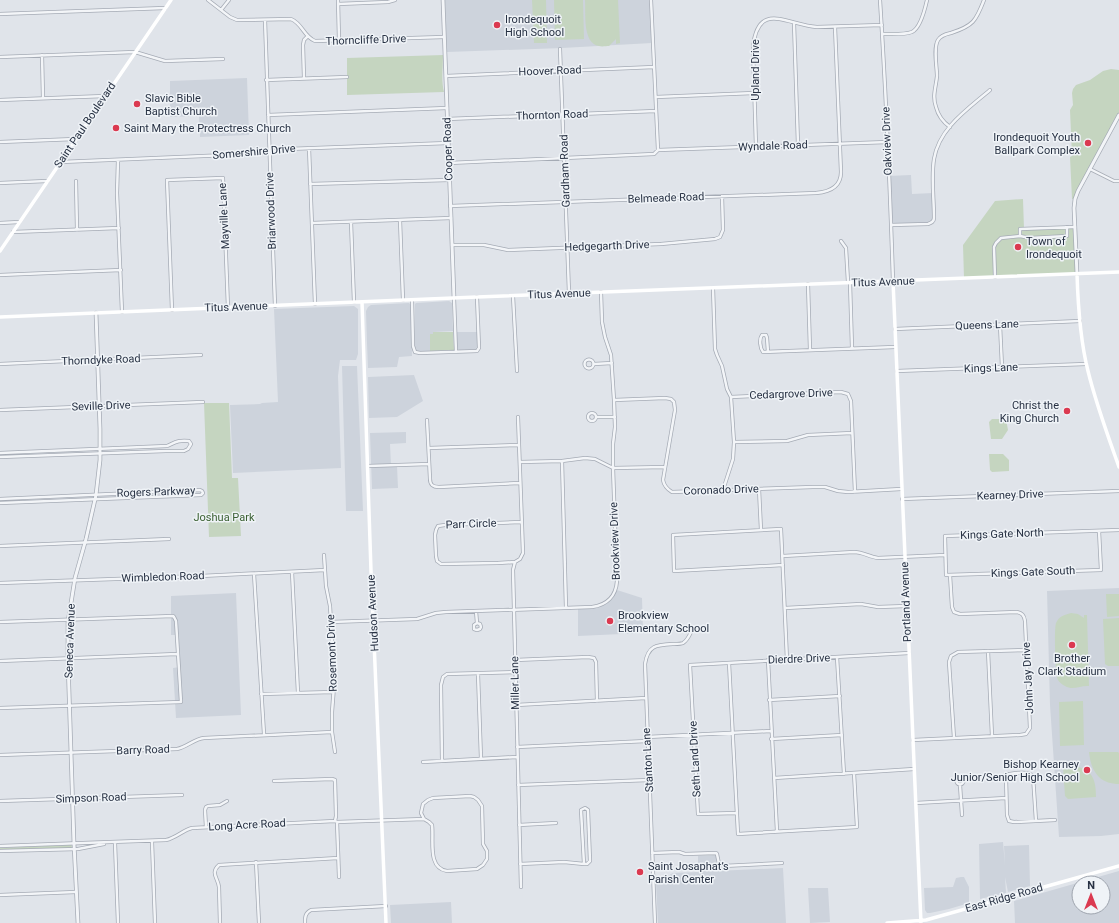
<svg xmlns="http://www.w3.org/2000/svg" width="1119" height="923" viewBox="0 0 1119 923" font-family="Roboto,sans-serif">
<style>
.built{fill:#cdd3dc;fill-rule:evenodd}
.green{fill:#c5d5c0}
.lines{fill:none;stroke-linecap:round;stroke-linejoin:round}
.minor-casing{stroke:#a5abb5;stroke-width:4}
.tertiary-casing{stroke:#a5abb5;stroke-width:4.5}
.minor{stroke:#f3f5f8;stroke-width:2.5}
.tertiary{stroke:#f3f5f8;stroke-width:3}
.secondary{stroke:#fff;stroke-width:3.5}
.poi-dot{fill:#db3950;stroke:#eff3f7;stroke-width:1.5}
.labels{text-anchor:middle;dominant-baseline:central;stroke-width:3;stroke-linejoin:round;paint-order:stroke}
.poi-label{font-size:11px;fill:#273143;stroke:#eff3f7;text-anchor:start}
.street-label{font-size:11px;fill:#273143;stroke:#eff3f7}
.park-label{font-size:11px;fill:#3b6033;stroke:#eff3f7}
</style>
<rect width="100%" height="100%" fill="#e0e4ea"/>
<path class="built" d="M445,0H649L652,43L562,48L447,52Z
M247,78L249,135L200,137L199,116L170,117V81Z
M911,175L912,194L933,193L934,218L931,223L891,225L888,176Z
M449,301L452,303V307L453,331L434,332L433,334H430V351L416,352L415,349V304L416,303Z
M409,303L411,305L412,356L399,357L397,367L368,368L367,343H390H367L366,311L368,307L371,305Z
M354,306L358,309V354L356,360H340L338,376L341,468L233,473L230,405L260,404L262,403L278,402L274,309Z
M456,332H477V348L476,349L459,350L457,349Z
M342,366H357L363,511H346Z
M414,375L423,401L397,417L369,418L368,377Z
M406,432V443L390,444L391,466H397L398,488L372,489L370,433Z
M1119,588V834L1101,836L1059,837L1050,705L1047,591Z
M617,590L642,598L643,633L578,636V609L597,608L604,605L612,599Z
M236,593L241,715L176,718L173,668L180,667L178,635H171V596Z
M1003,842L1005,865L1004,846L1029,845L1030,886L1008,892L1005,877L1006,893L980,899L979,844Z
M716,855V871L783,868L786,923H658L656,883L673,873L698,872V856Z
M1119,871V923H1015L1014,901ZM1079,883H1103V907H1079Z
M961,877H964L969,887V903L949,909L930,913H927L925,910L924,888L953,887L956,878Z
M808,888H828L830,922L810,923Z
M451,902L452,923H391L390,905Z"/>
<path class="green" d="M532,0H546L547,43H534Z
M554,0H583L584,39L555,40Z
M585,0H618L620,43L616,44V39L609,46C606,46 602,47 599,46C582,43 586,13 585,0Z
M443,55C443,68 441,80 444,92L347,95V58Z
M1111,69L1119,70V115L1075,200L1072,199L1070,157L1072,156L1070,110L1073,105L1072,93L1073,89L1076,85L1090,80L1103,71Z
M1023,199L1024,229L1075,227L1077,274L964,278L963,245L995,201Z
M433,332H453V334L454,350L430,351V334H433Z
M204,403H229L232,478H238L241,536L209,537Z
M992,419H1006L1008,430L1002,439H991L989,422Z
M989,454H1003L1009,460V471L992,472L990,470Z
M1106,594H1119V616L1107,617Z
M1071,613L1078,614L1084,618V615H1087L1089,686C1081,685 1073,691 1065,686C1063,685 1059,682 1058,680C1055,675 1054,628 1056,623C1059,616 1064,615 1071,613Z
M1119,618V666H1108L1105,664L1103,619Z
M1083,701L1084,745L1060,746L1059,702Z
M1118,752L1119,753V784C1099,784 1091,771 1089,752Z
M1063,767C1069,767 1077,766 1082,768C1095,773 1096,786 1096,797L1068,799L1065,796Z
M71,845L72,846L71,848L0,850V848Z"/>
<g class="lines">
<g class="minor-casing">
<path id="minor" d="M208,0L230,17L237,20L291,19C303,24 303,36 315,41L444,37
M338,0L339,40
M880,0C886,94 890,187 893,281
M338,4L388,2L395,0
M221,10L229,0
M0,14L165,8
M265,20L275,306
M794,23L798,145
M882,34C890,34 904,35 912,32C920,28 925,9 927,0
M560,49L569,293
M42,55L43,98
M0,57L135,52L165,61L223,59
M446,76L654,67
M304,78L303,45L304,40L307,37
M266,80L347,77
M656,97L754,93
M0,100L105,96
M268,115L447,108
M447,119L656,111
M950,127C943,122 938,115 936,107C932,96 936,87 937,76C937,67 933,48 938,40C941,35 947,34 951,33C973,26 976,21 984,0
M0,142L75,139
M756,147L753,47C758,0 787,25 817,27L882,25
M309,148L315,304
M658,150L888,142
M118,160L117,193L122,312
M61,162L251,154L288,149L448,143
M449,163L654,154L658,150L651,0
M1090,169L1114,181H1119
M76,181L77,230
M0,183L47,181
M310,184L449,180
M450,206L816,193C829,192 841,187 841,172L835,27
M400,220L403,300
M351,222L354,302
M0,223L19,222
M312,223L451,218
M891,225L928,224C931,223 934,222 934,218C934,199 931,177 934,159C939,128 968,109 990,90
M13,232L119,228
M1020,236V229L1075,227
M841,241L846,248L848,282
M452,245H484L508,250L661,244L715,239L720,237L723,230L722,196
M0,275L121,270
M995,277L994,247L996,243L1001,238L1020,236L1030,238L1067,236V227
M850,283L852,348
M808,284L810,350
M713,288L715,349L717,355L722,366L727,389L731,397L734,442L733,459L723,490
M513,296L517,371
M454,298L456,352
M412,300L413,346L415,352L420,353L477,351L479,348L477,297
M172,310L167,180L223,178L228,308
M1000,325L1002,367
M895,329L1080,321
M768,352L767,338L766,335H762C759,339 760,348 763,352L895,347
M584.5 364a4.5 4.5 0 1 1 9 0a4.5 4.5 0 1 1-9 0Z
M0,364L201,355
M594,364L612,363
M897,371L1086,364
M731,397L841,392L848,394L851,401L855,492
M614,400L665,398L671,399L674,402L675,410L663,480C664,486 667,489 672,492L813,487H825L838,491L848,492L901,489
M0,410L203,402
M588 417a4 4 0 1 1 8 0a4 4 0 1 1-8 0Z
M518,417L523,553L520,559L515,562L513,570L521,887
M596,417H615
M427,420L430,479C430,486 434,487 439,487L520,483
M734,442L787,441L808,435L852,433
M429,448L519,445
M0,453L167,446C176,442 178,440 189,441L191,444L188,449L184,451H166L0,457
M562,461L566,608
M520,462L562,461L585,458L595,459L613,468L665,467
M368,466L429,464
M759,489L761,530
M0,499L200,490L202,491L203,493L201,495L0,503
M902,499L1119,491
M1099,531L1101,570L946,575L945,536L1119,530
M0,546L169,539
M324,555L326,586L330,606L331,622L334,686L332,712V732L335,752
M783,556L854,552C863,552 869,557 878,558L945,555
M515,562L498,563L441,564L437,561L436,556L435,535L436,530L438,526L445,525L521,522
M783,565L674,571L673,535L781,529C783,573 785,616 787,660
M292,572L298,693
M254,574L264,734
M0,583L201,576L325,570
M785,608L861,604L878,607L907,606
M476,611L477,623L474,625V629L477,630L480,629L481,627L480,624L477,623
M0,622L173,616L174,617L176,621L181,702L0,708
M331,622L417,619L436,613L446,612L592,607C607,605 616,596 617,581L613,468V444L615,427L614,400L611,355L605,337L602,322L601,292
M988,651L992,736
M837,657L844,774
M515,660L588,657L594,658L596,662L597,701
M768,660L777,831
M0,661L177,654
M729,663L738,834L857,827L854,773
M478,674L481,759
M261,694L333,692
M769,700L840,696
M516,705L646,698
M647,737L771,731
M954,738L949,662L951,656L958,652L1027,650
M771,739L842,735
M913,740L1020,735L1026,734L1030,728L1025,621C1024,615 1022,613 1017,612L960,614L954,612L952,607L950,575
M517,747L647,741
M0,755L177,749C187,747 194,739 204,738L332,732
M442,761L441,685L443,677L447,674L515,672
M423,762L517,757
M956.5 781a3.5 3.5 0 1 1 7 0a3.5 3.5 0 1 1-7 0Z
M774,778L914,769
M274,781L332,779L335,780L336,816L335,821
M518,785L649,780
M960,785L962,815
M470,796L474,797L478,800L482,806L483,844L487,851V859L483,865L477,869L447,871C427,868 434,840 432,825L429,822L424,819L421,813L423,804L428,800L433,798Z
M0,801L182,795
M916,803L1006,798
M737,813L698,814L690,665L909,653
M1036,821L1033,776C1028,771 1016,773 1009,774L1006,778L1007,815L1009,821L1014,822L1055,820
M337,822L339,877
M519,825L556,823
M206,827L205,810L206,807L208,806L220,805L227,801
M152,842L155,923
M115,843L118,923
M0,846L166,840C176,838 183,830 192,828L335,821L337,822L424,819
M0,851L78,849L104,844
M652,853L679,852L685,854L716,853L717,854L719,864L723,866L782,863
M256,862L259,923
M520,864L564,862L584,864L581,810L585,808L588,810L590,861L587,864H584
M0,895L76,892
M220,923L219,887C218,878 210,873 219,865L338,858
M305,923C305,917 305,913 311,910L386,906
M655,923L645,664C648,645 656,645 674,644C677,644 681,644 683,643C688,640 690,634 692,630"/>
</g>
<g class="tertiary-casing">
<path id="tertiary" d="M443,0L454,298
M1077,274L1074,208L1075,199L1078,191L1119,115
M78,923L74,844L68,661V622L75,578L86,539L96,495L100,460V429L96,313"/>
</g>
<use href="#minor" class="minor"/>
<use href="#tertiary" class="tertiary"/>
<path class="secondary" d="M0,251L171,0
M1077,274C1078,306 1080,340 1088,371C1096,404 1108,436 1119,467
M893,281L921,923
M362,302L371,571L386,923
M0,317L477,297L1119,272
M887,923L926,920L1119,866"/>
</g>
<g class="poi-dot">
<circle cx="497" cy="25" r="4"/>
<circle cx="137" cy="104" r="4"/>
<circle cx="116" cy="128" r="4"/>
<circle cx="1088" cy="143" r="4"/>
<circle cx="1018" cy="247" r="4"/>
<circle cx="1067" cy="411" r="4"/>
<circle cx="610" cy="621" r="4"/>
<circle cx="1072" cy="645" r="4"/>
<circle cx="1087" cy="770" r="4"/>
<circle cx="640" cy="872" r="4"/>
</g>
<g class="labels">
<g class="poi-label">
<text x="505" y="19">Irondequoit<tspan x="505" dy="13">High School</tspan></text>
<text x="145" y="98">Slavic Bible<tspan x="145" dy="13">Baptist Church</tspan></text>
<text x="124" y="128">Saint Mary the Protectress Church</text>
<text x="1080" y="137" text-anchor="end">Irondequoit Youth<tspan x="1080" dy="13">Ballpark Complex</tspan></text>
<text x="1026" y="241">Town of<tspan x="1026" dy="13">Irondequoit</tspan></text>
<text x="1059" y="405" text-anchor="end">Christ the<tspan x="1059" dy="13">King Church</tspan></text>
<text x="618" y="615">Brookview<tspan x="618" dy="13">Elementary School</tspan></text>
<text x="1072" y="658" text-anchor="middle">Brother<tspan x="1072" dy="13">Clark Stadium</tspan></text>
<text x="1079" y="764" text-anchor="end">Bishop Kearney<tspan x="1079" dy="13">Junior/Senior High School</tspan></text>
<text x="648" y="866">Saint Josaphat’s<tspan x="648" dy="13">Parish Center</tspan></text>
</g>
<g class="street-label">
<text transform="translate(366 40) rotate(-2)">Thorncliffe Drive</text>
<text transform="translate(755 70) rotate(-90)">Upland Drive</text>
<text transform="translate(550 71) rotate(-2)">Hoover Road</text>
<text transform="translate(552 115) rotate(-2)">Thornton Road</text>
<text transform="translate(85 125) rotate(-56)">Saint Paul Boulevard</text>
<text transform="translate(887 141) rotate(-92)">Oakview Drive</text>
<text transform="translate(773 146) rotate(-2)">Wyndale Road</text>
<text transform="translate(448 149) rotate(-92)">Cooper Road</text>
<text transform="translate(254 152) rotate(-5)">Somershire Drive</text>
<text transform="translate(565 171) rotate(-92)">Gardham Road</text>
<text transform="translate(666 198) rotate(-2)">Belmeade Road</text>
<text transform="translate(271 211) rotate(-92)">Briarwood Drive</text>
<text transform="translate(224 216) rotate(-93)">Mayville Lane</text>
<text transform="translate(607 246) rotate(-2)">Hedgegarth Drive</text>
<text transform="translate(883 282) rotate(-2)">Titus Avenue</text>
<text transform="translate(559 294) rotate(-2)">Titus Avenue</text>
<text transform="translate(236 307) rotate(-2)">Titus Avenue</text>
<text transform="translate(987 325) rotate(-2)">Queens Lane</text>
<text transform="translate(101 360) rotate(-2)">Thorndyke Road</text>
<text transform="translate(991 368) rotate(-2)">Kings Lane</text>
<text transform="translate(791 394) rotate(-2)">Cedargrove Drive</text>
<text transform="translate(101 406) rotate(-2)">Seville Drive</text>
<text transform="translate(721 490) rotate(-2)">Coronado Drive</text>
<text transform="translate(156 492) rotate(-2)">Rogers Parkway</text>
<text transform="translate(1010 495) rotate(-2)">Kearney Drive</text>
<text transform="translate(471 524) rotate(-2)">Parr Circle</text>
<text transform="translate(1002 534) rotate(-2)">Kings Gate North</text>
<text transform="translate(615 541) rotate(-92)">Brookview Drive</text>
<text transform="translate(1033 572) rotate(-2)">Kings Gate South</text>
<text transform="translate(163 577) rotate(-2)">Wimbledon Road</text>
<text transform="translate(906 602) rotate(-92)">Portland Avenue</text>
<text transform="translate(373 613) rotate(-93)">Hudson Avenue</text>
<text transform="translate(70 641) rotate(-88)">Seneca Avenue</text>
<text transform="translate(332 653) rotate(-92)">Rosemont Drive</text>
<text transform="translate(799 659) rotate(-2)">Dierdre Drive</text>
<text transform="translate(1028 678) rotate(-93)">John Jay Drive</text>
<text transform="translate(515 683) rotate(-91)">Miller Lane</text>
<text transform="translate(143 750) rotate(-2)">Barry Road</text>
<text transform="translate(695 759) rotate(-93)">Seth Land Drive</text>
<text transform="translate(648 760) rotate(-93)">Stanton Lane</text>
<text transform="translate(91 798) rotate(-2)">Simpson Road</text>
<text transform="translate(247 825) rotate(-3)">Long Acre Road</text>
<text transform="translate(1004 898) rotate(-16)">East Ridge Road</text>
</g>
<g class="park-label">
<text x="224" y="517">Joshua Park</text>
</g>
</g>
<g transform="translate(1091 895)"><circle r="19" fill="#eff3f7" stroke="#9fa5af"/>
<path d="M0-3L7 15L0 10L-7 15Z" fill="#db3950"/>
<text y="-6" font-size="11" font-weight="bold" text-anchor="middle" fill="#273143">N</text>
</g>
</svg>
